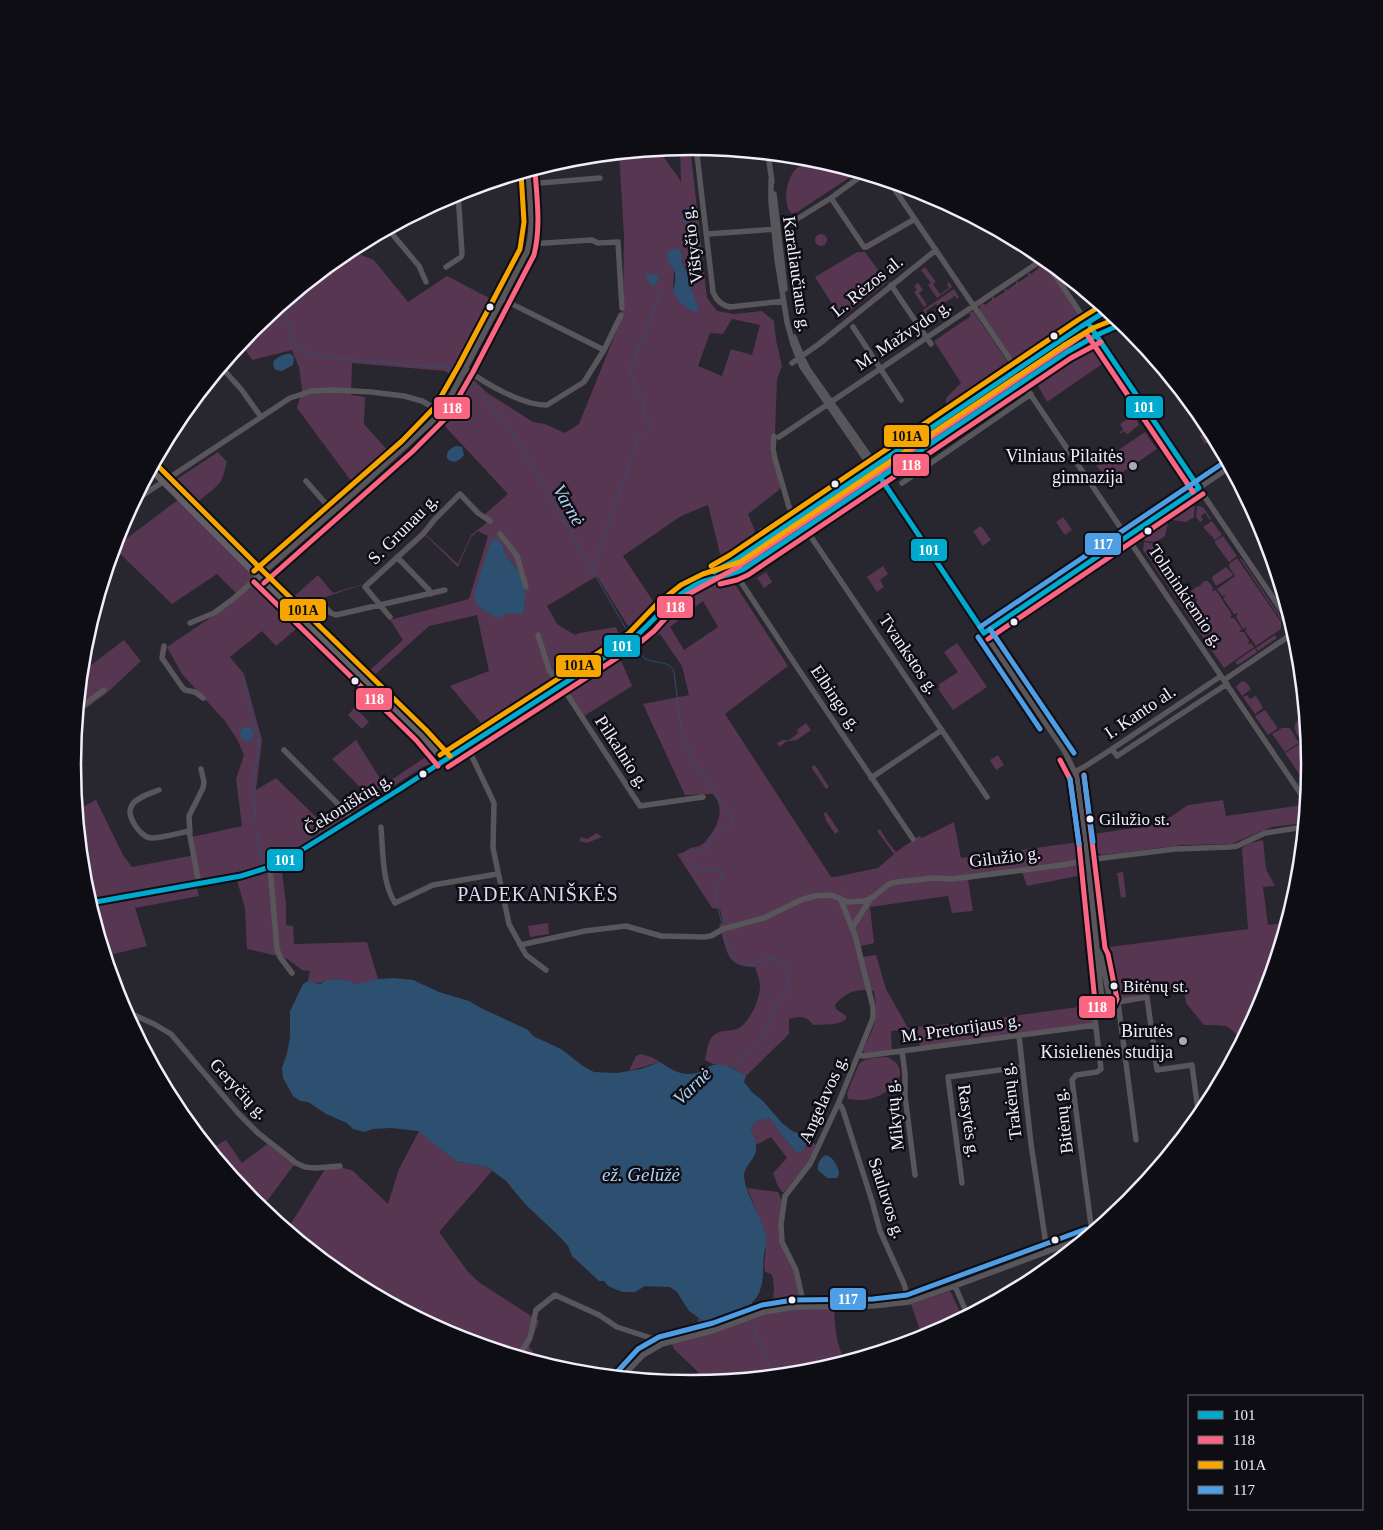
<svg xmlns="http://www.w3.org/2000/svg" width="1383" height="1530" viewBox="0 0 1383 1530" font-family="'Times New Roman',serif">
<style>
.green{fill:#573651;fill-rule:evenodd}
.water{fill:#2d4f70}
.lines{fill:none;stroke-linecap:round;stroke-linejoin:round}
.stream{stroke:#2d4f70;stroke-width:1}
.minor{stroke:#58565a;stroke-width:5.5}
.major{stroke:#626065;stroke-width:7}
.bus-1-casing{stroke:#0e0d14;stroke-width:9}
.bus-2-casing{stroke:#0e0d14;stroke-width:9}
.bus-3-casing{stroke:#0e0d14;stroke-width:9}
.bus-4-casing{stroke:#0e0d14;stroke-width:9}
.bus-1{stroke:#00a9ce;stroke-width:5}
.bus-2{stroke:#fa6682;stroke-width:5}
.bus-3{stroke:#f7a600;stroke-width:5}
.bus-4{stroke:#4d9ee5;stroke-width:5}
.bus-dot{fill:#efeefa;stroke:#0e0d14;stroke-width:2}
.poi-dot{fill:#a9a8b3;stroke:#0e0d14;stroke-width:2}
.labels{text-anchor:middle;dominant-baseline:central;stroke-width:5;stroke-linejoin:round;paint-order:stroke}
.bus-label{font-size:17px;fill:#efeefa;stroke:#0e0d14;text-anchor:start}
.street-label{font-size:18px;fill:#efeefa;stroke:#0e0d14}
.poi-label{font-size:18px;fill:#efeefa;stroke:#0e0d14;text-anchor:end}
.water-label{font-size:19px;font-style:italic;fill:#aed1f4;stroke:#0e0d14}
.quarter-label{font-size:20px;letter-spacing:1px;fill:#dcd9f0;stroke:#0e0d14}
.rim{fill:none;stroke:#efeefa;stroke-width:2.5}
.line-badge{stroke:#0e0d14;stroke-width:2}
.badge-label{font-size:14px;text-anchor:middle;font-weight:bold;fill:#fff}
.pale-badge-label{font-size:14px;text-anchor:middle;font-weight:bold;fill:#111}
</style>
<rect width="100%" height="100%" fill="#28262f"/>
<path class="green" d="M690,146L707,298L717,311L734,314L762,311L774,321L776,340L782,366L777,379L775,434L772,435L770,451L781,486L779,490L748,514L755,531L753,535L741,542L733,555L722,562L708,505L681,516L623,556L657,607L631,631L597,576L547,606L557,624L575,635L579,633L616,627L620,638V642L448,753L443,754L440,750L481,723L450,686L489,671L477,615L429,626L369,680L289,601L318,575L333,593L363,584L422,531L458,564L471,535L489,521L485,514L508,494L441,422L466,372L486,392L533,422L545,424L565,433L579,424L620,322L623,307L624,235L619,153L661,149C664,162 675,170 681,182L680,147ZM682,255L683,266L691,278L692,291L673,292L674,270ZM732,319L760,325L752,355L731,349L722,376L698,366L710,333L723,334ZM478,531L488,536L469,599L390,620L403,640L369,671L306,609L326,597L364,584L422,532L458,567L471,537ZM503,546C505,560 510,559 517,569C525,581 526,598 524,612L507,613L501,616L481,609Z
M795,156L813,158L858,172L797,212L792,214C782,204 786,180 795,170C797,168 799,167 801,165Z
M815 240a6 6 0 1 1 12 0a6 6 0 1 1-12 0Z
M349,249L351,251L374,260L408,302L447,276L497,302L457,379L445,371L352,363L351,395L365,397L364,424L390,453L354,485L297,408L302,390L299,367L292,350L252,360L241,343L254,327Z
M857,252H865L887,282L841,318L815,277Z
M1041,264L1045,265L1081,317L1014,363L979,310L980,306L983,303L985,305L992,300V297L995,298L1005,292L1004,289L1007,290L1016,284V281L1019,282L1028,276V273L1031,274L1039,268L1038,266Z
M925,267L936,282L933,284L940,294L949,288L947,284L949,282L952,287L937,298L928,285L931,283L922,271L919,272Z
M918,283L923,290L919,293L927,305L924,307L914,292L917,290L914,286Z
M954,289L959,297L957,299L955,296L938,307L936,304L926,311L928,314L926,315L923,310Z
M973,311L1009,364L949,405H946V398L961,383L934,341L971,316L969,313Z
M1112,313L1122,321L1103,329L1098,321Z
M1082,329L1086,335L1062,349L1035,370L886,470L883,469V466L910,448L926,435Z
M1094,346L1105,362L1047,402L1036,382L1069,360Z
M1132,416H1135L1139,425L1129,433L1127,434L1123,431L1121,434L1119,432L1123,430L1120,424Z
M1204,423L1213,439L1205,444L1200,436L1204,433L1200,426Z
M1145,432L1157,449L1108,482L1096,465Z
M218,452L227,462C225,468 224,475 221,481C214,491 202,496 195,506L171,483Z
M864,476L867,480L748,564L736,569L735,568L737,564Z
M1194,495L1195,498L1157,523H1155Z
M179,499L322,640L314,648L296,629L276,646L262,631L230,657L244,674L262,740L256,790L276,778L318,819L342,804L347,809L368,795L332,759L356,740L384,785L427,756L404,726L409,727L434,752L436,761L432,765L424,766L301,847L279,860L254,871L89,901L84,885L77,810L96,800L123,855L132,867L195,855L192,837L242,826L236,779L244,755L237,739L225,721L182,674L167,647L228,606L239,596L217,574L172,604L114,548Z
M1189,505L1195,506L1194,517L1186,522L1172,520L1171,517Z
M1197,506L1203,507L1211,519L1210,520L1205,513L1201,516L1203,520L1200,522L1196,517Z
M1063,517L1072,530L1065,535L1056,522Z
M1165,521L1168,523L1165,536L1156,542L1144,541L1145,538L1155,531L1154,529Z
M1212,521L1222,535L1215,540L1203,527Z
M981,526L991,540L983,546L973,531Z
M1223,536L1237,556L1229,562L1215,543V541Z
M1144,542L1156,544L1160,549L1155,553L1156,557L1151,561L1143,550Z
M1162,555L1171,567L1170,570L1161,577L1152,563Z
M1237,558L1281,622V629L1256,646L1245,631L1247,627L1243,629L1236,617L1238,613L1234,614L1223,598L1226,595L1222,596L1217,589L1235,576L1229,566L1230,563Z
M1241,558L1284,622L1286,621L1288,624L1285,626L1240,559Z
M883,566L888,574L880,580L884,587L877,592L867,577Z
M1226,567L1233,574L1232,576L1216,586L1212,579L1213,576Z
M1171,571L1174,572L1186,590L1176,598L1162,577Z
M766,572L772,582L764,588L757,578Z
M730,579L734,583L788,666L725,714L831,877H835L878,868L894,854L877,831L880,829L888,842L896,852L919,836L922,838L954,822L961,858L1079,842L1082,875L1027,886L1022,872L968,880L973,911L952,913L948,896L870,907L874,943L861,946L863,957L876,955L886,989L908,1028L969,1022L1093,1005L1091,1009L1093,1023L920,1047L917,1029L891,1031L892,1051L864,1054L863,1050C875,1024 879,1020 874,991C857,988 846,992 835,1005L836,1009L846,1016V1019C838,1026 824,1024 813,1025C806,1015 800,1016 789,1019V1034L746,1076L732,1067L713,1064L705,1060C707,1051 707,1041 714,1035C721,1029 729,1032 737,1029C749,1024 760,1000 760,986C760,980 757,973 755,967C724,968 727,947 719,925L723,923L720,909L712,908L677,854C683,854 686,850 691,848C693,847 698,847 699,846C703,845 706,841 708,838C719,825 725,808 713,794L685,795L643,704L689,695L682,666L660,634L619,656L632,686L584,716L568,692L567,688L569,684L656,621L675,601L688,590L690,592L712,581ZM703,601L718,627L684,650L670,627Z
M1205,581H1208L1213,588L1212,591L1216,590L1232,615L1230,618H1234L1242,629L1239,632H1244L1249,640L1248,644L1251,643L1254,647L1224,668L1184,610L1187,608L1186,606L1183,608L1178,601L1179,597L1187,592H1189L1186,594L1188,597L1191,595L1196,602L1197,600L1191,591L1198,586L1200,587L1201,584Z
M1275,635L1277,638L1258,651L1256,648Z
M124,640L141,661L108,692L77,715L82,672Z
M957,643L987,687L953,710L938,689L940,688L938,685L958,672L944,652Z
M1255,648L1257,652L1238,665L1235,662Z
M1242,681L1246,682L1251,689L1242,696L1236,687Z
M1247,695L1250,699L1256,696L1263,708L1255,714L1243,697Z
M355,707L369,722L362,729L348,715Z
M1265,710L1277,727V729L1268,735L1255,716Z
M1305,714L1308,737L1301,741C1292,728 1292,723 1305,714Z
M806,723L811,730L797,740L787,741L779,747L777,743L783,740H789L798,733L797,730Z
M1282,728H1290L1299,743L1285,752L1272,734Z
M1300,744L1310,761L1308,787L1285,753Z
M998,755L1004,765L996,770L990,760Z
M815,765L829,787L826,789L811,767Z
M1223,800L1226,816L1303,805L1306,809L1304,823L1272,827L1231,844L1183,845L1102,855C1092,852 1094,843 1094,834L1160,824L1188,805Z
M826,812L839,831L835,834L825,819L826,818L823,814Z
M597,833L602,837L587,843L579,841L581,837L587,839Z
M1263,840L1266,869L1275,886L1263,887L1268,925L1287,923L1263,1002L1242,1041C1225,1021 1228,1027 1204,1025L1186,1003L1184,989L1121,999L1116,997L1114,983L1102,948L1248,929L1242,849L1243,847L1251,843Z
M281,865L286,903V925L293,926L294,944L367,942L378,979C372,981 365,984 359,984C352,984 346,979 339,979C327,979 320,986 308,981L310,971L302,970L286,958L247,949L245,909L237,880L258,875Z
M1123,872L1126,897L1121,898L1117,873Z
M197,887L199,896L135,908L147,946L106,956L91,906Z
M548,923L549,934L530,937L528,926Z
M641,1054L651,1057L660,1062L629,1071L636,1056Z
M888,1057C914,1071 893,1092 873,1098C865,1101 856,1100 848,1099L847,1093L859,1064C866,1057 878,1058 888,1057Z
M765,1118H769L772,1121L795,1151L805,1139L802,1135L816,1145L807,1164L784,1192H782L777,1184L773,1173L787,1158L771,1137L756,1145L752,1135L751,1127L757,1121Z
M419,1131L456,1161L487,1167L492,1171L439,1232L468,1272L480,1283L539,1321L529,1347L543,1364L454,1337L347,1280L287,1230L325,1169L341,1167L353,1171L388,1204L399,1169Z
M226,1140L242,1163L267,1144L294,1165L261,1209L254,1202L210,1149Z
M747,1188L778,1192L783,1203L779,1238L797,1279L804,1308H834C835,1330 836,1342 845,1362L812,1372L700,1383L698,1372L674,1349L672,1344L699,1336L698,1318L706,1323L741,1316L755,1307L764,1306L769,1303L773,1299L774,1289L773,1278L771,1274L765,1272L764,1265L766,1248L756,1210Z
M950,1291L963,1318L923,1339L911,1304Z"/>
<path class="water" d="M691,207L693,218L688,224L685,223L682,212L684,209Z
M675,248L679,249L682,255L683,266L691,278L692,291L699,309L694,312L681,304L673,292C674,286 677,276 674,270C669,261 666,263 668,251Z
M647,274H657L659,276L658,281L653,287L646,277Z
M286,354H291L294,357L293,365L282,371L276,370C268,361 278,357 286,354Z
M456,446L462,447L464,455C460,461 452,465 447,458C446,452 450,448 456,446Z
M496,538L503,546C505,558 510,560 517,569C526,580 526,599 524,612L522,614L507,613L501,617H496L481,609L476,603L474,594L491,541Z
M240 734a7 7 0 1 1 14 0a7 7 0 1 1-14 0Z
M394,978L413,980L439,992L469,1001L481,1008L526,1029L529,1031L533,1036L561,1049L583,1066L594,1072L617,1073L641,1069L660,1062C672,1070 684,1078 699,1072C704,1070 709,1066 713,1065C724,1062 737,1070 746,1076L744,1082L752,1092L763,1101L782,1123L792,1131L802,1135L806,1142L805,1147L800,1152L795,1151L769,1118L757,1121L751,1127C752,1135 757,1142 756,1150C755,1160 743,1167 744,1177C746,1194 757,1209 762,1224C764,1229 766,1235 766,1239C767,1245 765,1249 764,1255C762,1269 765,1279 759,1293C756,1300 749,1304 747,1312C736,1319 720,1323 706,1323L689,1311L677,1292L670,1287L645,1286L635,1292H622L608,1286L604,1281H599L572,1256L568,1246L560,1237L526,1205L506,1181L487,1167L456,1161L418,1131L391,1128L373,1129L364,1132L353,1129L347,1123L326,1114L308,1102L300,1101L293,1096L283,1078L282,1068L287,1053L290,1037V1011L303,984L308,981L320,984L327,980L342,979L357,984L378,979Z
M826,1155C833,1157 839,1167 839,1174L837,1178H827L818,1170C817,1164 820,1158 826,1155Z"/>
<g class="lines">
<path class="stream" d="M283,303L292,340L299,349L309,354L341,359L450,368L459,371
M466,376L476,388
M480,393L514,434L629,634
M648,429L649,425L645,417L644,403L633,380L630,370L661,292
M592,570L638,439L646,433
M635,645C637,649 639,653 642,656C652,666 669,658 674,672L681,728L695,764L705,777L720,802L728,810L733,822C728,826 720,826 716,832C712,836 710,846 704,849C697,852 691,848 686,856L688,861L694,868L715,869H719L722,877L715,890C717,902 719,912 722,924
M242,677L259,743L253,786L256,821
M257,833L262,866
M723,933L732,956L742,965C756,967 765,953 779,961C790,967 790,987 783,996C780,999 777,1000 776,1005C772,1015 769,1028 762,1037C754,1049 743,1058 732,1067
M753,1326L774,1376"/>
<path class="minor" d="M696,146L713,292C716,300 721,305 730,307L784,301
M768,154L772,182
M771,180V202L777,259L787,322L793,344L802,367L866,460L873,467L1065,752L1077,777L1086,843L1102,1001
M889,181L1017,370
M529,184L600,178
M774,194L785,289
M831,198L864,247H866L915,219
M797,219L831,198L864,174
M388,229L419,266L426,282
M707,234L777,229
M529,244L592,240L598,243L618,242L622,308
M1042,256L1294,629
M446,267L461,257L462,254L458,192
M891,285L931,344
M502,299L604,350
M853,327L901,400
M794,337L802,357L808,369L870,457L873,467
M792,363L819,344L936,250
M221,367L241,389L261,417
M466,369C484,383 524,406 547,405L584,382L604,350L621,315
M1022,382L1307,803
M774,436L773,449L775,459L789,507L796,519
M779,437L1045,258
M306,481L333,512
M902,483L1031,394
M134,501L290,398L312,391L333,390L371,392L404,396L422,401L441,412
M805,528L987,797
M761,531L766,539
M500,534L517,556L526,587
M397,557L429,590L431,594
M735,573L797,667L913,839
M300,616L310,608L320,602L331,613L336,615L445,590
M390,617L365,587L423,534L435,519L460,494L478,513L490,521
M190,623L214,613L233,599L353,494L435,419L447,403L527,252C535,227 529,197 528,171
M984,633L1230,467
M538,635L549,670L561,685L640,806L703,797
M164,646L162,658L182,687L185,690L195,692L203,698
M1224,680L1295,632
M78,709L104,690
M467,746L494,803L493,848L509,924L526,955L546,970
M1112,749L1117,756L1227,684
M284,750L353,819
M1075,772L1084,767L1112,749L1221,676
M871,778L942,730
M159,790C151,793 137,797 132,805C125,815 140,837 151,838C163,838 178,833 190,831
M381,827C383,851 382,883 395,903L433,885L497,874
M270,867L277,949L280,957L292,973
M199,884L190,836L189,816L203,788L204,782L201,769
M852,928L871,898
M520,945L585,931L626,926L661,936L704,937L711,936L723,929L764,918L801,900L815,896L827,895L834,896L847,902L864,901L872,898L889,884L897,882L934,878L952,879L1000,873L1062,865L1095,859L1175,849L1230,847L1237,846L1265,833L1304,827
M1098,951L1101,956L1110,1000
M1118,1002L1136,1140
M125,1011L154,1024L171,1034L238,1113L258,1133L296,1163L305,1167L315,1168L340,1166
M1019,1036L1031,1144L1047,1251
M902,1051L905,1074V1096L915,1175
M859,1055L864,1056L1096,1025
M838,1104L841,1106L843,1110L872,1201L880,1231L904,1284L909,1302
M962,1183L948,1077L1022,1067
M1092,1233L1072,1080L1076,1075L1097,1072L1101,1069L1094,1011L1095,1006L1102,1001L1110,1000L1118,1002L1147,997L1157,1070L1192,1065L1199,1118
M955,1286L968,1316
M804,1306L796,1270L782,1242L781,1224L785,1196L810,1164L818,1147L838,1104L873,1018V1007L855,935L840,898
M519,1356L530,1338L536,1310L555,1295L599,1315L617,1327L657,1340L662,1344
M622,1377L643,1355L662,1344L715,1330L764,1312L794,1307L873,1306L909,1302L955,1286L1089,1236"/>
<path class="major" d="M151,469L259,577L421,735L438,753L444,761
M707,580L735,573L744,569L1067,352L1097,335L1125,323
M90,903L241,876L270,867L289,858L400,789L633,639L648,626L667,605L671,598L681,590L734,561L1082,326L1108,310"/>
<g class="bus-1-casing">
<path id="bus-1" d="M1090,326L1199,488
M874,468L984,633
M714,572L734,561L1082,326L1108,310
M984,633L1199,488
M90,903L241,876L270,867L289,858L400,789L633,639C655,620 672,596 699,583C713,577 730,576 744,569L1067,352L1097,335L1124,323"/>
</g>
<g class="bus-2-casing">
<path id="bus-2" d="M254,582L416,740L438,766
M264,583L412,452L447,417L473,372L534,255C541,227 537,199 535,171
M720,584L737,580L748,575L1071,358L1101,342
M988,639L1203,494
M1060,760L1070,779L1079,844L1095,1002L1097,1007L1102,1008L1114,1006L1117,999L1108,954L1105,948L1084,775
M448,767L637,645L654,631L673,610L677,603L685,596L738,567L1086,333L1193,492"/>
</g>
<g class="bus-3-casing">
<path id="bus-3" d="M156,464L264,572L426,730L450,756
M711,566L730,555L1078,320L1102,305
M254,571L402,441L435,407L459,365L520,249L524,222L521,173
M440,755L629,633L657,604L681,585L703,574L740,562L1063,346L1093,328L1118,318"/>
</g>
<g class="bus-4-casing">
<path id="bus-4" d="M980,627L1226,461
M990,629L1074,753
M978,637L1040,729
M1084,776L1093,842
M1070,779L1079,844
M617,1372L638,1349L659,1337L713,1323L762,1305L793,1300L873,1299L907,1295L1086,1229"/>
</g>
<use href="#bus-1" class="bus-1"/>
<use href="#bus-2" class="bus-2"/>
<use href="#bus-3" class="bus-3"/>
<use href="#bus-4" class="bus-4"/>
</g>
<g class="bus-dot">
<circle cx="490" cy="307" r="4.5"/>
<circle cx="1054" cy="336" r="4.5"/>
<circle cx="835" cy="484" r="4.5"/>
<circle cx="1148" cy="531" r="4.5"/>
<circle cx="1014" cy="622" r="4.5"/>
<circle cx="355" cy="681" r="4.5"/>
<circle cx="423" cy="774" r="4.5"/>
<circle cx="1090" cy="819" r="4.5"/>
<circle cx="1114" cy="986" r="4.5"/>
<circle cx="1055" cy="1240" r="4.5"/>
<circle cx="792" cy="1300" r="4.5"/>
</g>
<g class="poi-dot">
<circle cx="1133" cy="466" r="5"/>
<circle cx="1183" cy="1041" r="5"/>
</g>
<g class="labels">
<g class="bus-label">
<text x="1099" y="819">Gilužio st.</text>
<text x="1123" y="986">Bitėnų st.</text>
</g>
<g class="street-label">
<text transform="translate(692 245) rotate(-97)">Vištyčio g.</text>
<text transform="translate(797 274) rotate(82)">Karaliaučiaus g.</text>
<text transform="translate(867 286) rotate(-39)">L. Rėzos al.</text>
<text transform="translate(903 335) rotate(-34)">M. Mažvydo g.</text>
<text transform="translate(403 529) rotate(-45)">S. Grunau g.</text>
<text transform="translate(1186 596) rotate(56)">Tolminkiemio g.</text>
<text transform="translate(909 654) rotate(56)">Tvankstos g.</text>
<text transform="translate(836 698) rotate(56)">Elbingo g.</text>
<text transform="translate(1140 712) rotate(-34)">I. Kanto al.</text>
<text transform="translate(622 752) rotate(57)">Pilkalnio g.</text>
<text transform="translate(348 804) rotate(-32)">Čekoniškių g.</text>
<text transform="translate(1005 857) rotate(-7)">Gilužio g.</text>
<text transform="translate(961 1028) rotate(-8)">M. Pretorijaus g.</text>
<text transform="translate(239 1089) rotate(47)">Geryčių g.</text>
<text transform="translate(823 1099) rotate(-66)">Angelavos g.</text>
<text transform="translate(1011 1101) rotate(-97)">Trakėnų g.</text>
<text transform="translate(894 1115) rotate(-96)">Mikytų g.</text>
<text transform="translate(969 1121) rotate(82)">Rasytės g.</text>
<text transform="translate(1063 1121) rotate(-97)">Bitėnų g.</text>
<text transform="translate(887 1198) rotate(72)">Sauluvos g.</text>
</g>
<g class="poi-label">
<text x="1123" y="456">Vilniaus Pilaitės<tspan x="1123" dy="21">gimnazija</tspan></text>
<text x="1173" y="1031">Birutės<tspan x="1173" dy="21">Kisielienės studija</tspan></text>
</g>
<g class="water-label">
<text transform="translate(569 505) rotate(60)">Varnė</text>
<text transform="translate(692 1086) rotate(-44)">Varnė</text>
<text x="641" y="1174">ež. Gelūžė</text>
</g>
<g class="quarter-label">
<text x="538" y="894">PADEKANIŠKĖS</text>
</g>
</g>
<path d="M0 0H1383V1530H0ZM81 765a610 610 0 1 1 1220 0a610 610 0 1 1-1220 0Z" fill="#0e0d14" fill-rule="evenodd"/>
<path class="rim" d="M81 765a610 610 0 1 1 1220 0a610 610 0 1 1-1220 0Z"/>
<g class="line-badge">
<rect x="1125" y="395" width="39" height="24" rx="5" fill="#00a9ce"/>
<rect x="433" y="396" width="38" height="24" rx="5" fill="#fa6682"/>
<rect x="883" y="424" width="47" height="24" rx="5" fill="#f7a600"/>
<rect x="892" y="453" width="38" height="24" rx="5" fill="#fa6682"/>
<rect x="1084" y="532" width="38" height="24" rx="5" fill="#4d9ee5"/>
<rect x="910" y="538" width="38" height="24" rx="5" fill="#00a9ce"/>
<rect x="656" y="595" width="38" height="24" rx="5" fill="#fa6682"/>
<rect x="279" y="598" width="48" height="24" rx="5" fill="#f7a600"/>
<rect x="603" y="634" width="38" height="24" rx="5" fill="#00a9ce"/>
<rect x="555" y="654" width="47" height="24" rx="5" fill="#f7a600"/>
<rect x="355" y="687" width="38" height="24" rx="5" fill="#fa6682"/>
<rect x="266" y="848" width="38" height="24" rx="5" fill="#00a9ce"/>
<rect x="1078" y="995" width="38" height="24" rx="5" fill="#fa6682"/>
<rect x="829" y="1287" width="38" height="24" rx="5" fill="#4d9ee5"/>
</g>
<g class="badge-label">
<text x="1144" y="412">101</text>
<text x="452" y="413">118</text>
<text x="911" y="470">118</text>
<text x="1103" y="549">117</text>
<text x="929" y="555">101</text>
<text x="675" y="612">118</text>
<text x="622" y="651">101</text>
<text x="374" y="704">118</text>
<text x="285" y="865">101</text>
<text x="1097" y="1012">118</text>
<text x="848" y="1304">117</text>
</g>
<g class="pale-badge-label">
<text x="907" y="441">101A</text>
<text x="303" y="615">101A</text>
<text x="579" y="670">101A</text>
</g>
<rect x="1188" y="1395" width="175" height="115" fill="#0e0d14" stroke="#686770"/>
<rect x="1198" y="1411" width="25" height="8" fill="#00a9ce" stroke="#686770"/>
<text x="1233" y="1420" font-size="15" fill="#efeefa">101</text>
<rect x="1198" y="1436" width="25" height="8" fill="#fa6682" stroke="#686770"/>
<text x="1233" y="1445" font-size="15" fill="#efeefa">118</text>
<rect x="1198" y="1461" width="25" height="8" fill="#f7a600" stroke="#686770"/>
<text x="1233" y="1470" font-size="15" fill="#efeefa">101A</text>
<rect x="1198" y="1486" width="25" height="8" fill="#4d9ee5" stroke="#686770"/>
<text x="1233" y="1495" font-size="15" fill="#efeefa">117</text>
</svg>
